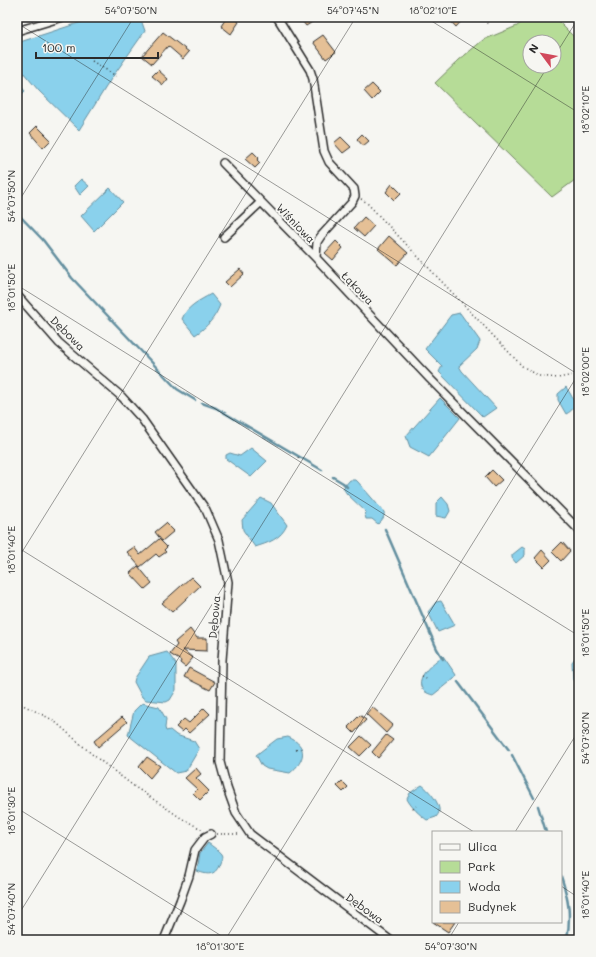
<svg xmlns="http://www.w3.org/2000/svg" width="596" height="957" viewBox="0 0 596 957" font-family="Mali,sans-serif">
<style>
.green{fill:#b6dc97;stroke:#708461;fill-rule:evenodd}
.water{fill:#8ad1ec;stroke:#648f9f}
.lines{fill:none;stroke-linecap:round;stroke-linejoin:round}
.stream{stroke:#648f9f;stroke-width:2.5}
.building{fill:#e5c096;stroke:#2b2b2b}
.minor-casing{stroke:#2b2b2b;stroke-width:10}
.path{stroke:#2b2b2b;stroke-width:1.5;stroke-dasharray:1 3;stroke-linecap:butt}
.minor{stroke:#f6f6f2;stroke-width:7}
.ticks{fill:none;stroke:#2b2b2b;stroke-width:1;stroke-opacity:0.45}
.labels{text-anchor:middle;dominant-baseline:central;stroke-width:4;stroke-linejoin:round;paint-order:stroke}
.street-label{font-size:11px;fill:#2b2b2b;stroke:#f6f6f2}
.neatline{fill:none;stroke:#2b2b2b;stroke-width:1.5}
.ticks-label{font-size:10px;text-anchor:middle;fill:#2b2b2b}
</style>
<rect width="100%" height="100%" fill="#f6f6f2"/>
<filter id="ink" filterUnits="userSpaceOnUse"><feTurbulence type="fractalNoise" baseFrequency=".025" numOctaves="2"/><feDisplacementMap in="SourceGraphic" scale="8" xChannelSelector="R" yChannelSelector="G"/><feConvolveMatrix kernelMatrix="1 2 1 2 8 2 1 2 1" color-interpolation-filters="sRGB"/></filter>
<g filter="url(#ink)">
<path class="green" d="M529,17H554L579,42V177L552,197L435,83L459,60L483,40L517,26ZM530,42H554V66H530Z"/>
<path class="water" d="M97,17H140L145,31L111,79L79,130L39,91L17,65V43Z
M17,82L25,91L17,99Z
M81,179L89,186L80,195L74,186Z
M110,188L123,202L94,231L81,216Z
M211,294L220,305C215,318 207,327 195,335L182,319C187,306 199,301 211,294Z
M460,313L480,341L477,349L459,366L462,371L496,408L483,417L439,372L442,366L425,349L451,315Z
M566,387C573,398 580,407 566,414L558,400V394Z
M440,398L460,418L429,457L410,447L406,436Z
M251,448L267,461L251,477L226,459V455L230,453L240,456Z
M350,480H356L358,482L384,512C385,517 382,520 378,524L372,519H366L365,515L366,512L347,494L343,488Z
M442,497L448,504L450,511L446,518L436,516V503Z
M261,498L271,503L287,525C281,539 268,543 255,547L243,530L242,520Z
M522,547L525,549V555L516,563L512,558V555Z
M441,601L455,625L438,632L428,612L436,602Z
M167,652L176,664V690L170,700L166,702L146,700L142,697L134,682L135,678L149,657Z
M579,653V683L573,680L572,662Z
M443,656L456,675L454,678L433,695C429,694 427,693 424,691C412,679 434,662 443,656Z
M142,703L159,707L166,719L165,728L166,731L170,730L176,735L194,741L199,749L186,771L176,773L128,735L134,711Z
M288,737C309,746 305,761 290,773L267,769L262,766L256,755L277,739Z
M422,785C428,789 441,804 439,812C439,813 437,816 436,817L427,820C420,815 411,807 407,799L410,793Z
M208,843C212,846 218,850 221,854C223,857 221,860 220,863C216,875 209,876 197,871L200,853Z"/>
<g class="lines">
<path class="stream" d="M17,213L43,240L72,278L89,296L177,389L195,400
M202,403L216,408L322,470
M333,477L343,483L347,487
M385,529L437,649L443,659
M458,682L509,750
M512,755L534,798
M538,806L546,832
M561,876C569,901 571,914 567,940"/>
</g>
<path class="building" d="M227,17H233L239,22L231,34L221,26Z
M299,17H320L306,26Z
M447,17H465L456,27Z
M163,32L189,52L183,59L168,46L152,64L142,56Z
M323,35L336,52L326,59L313,42Z
M158,70L168,79L163,85L152,76Z
M372,84L380,92L372,100L364,91Z
M37,126L51,140L43,148L30,133Z
M362,134L369,141L363,146L357,139Z
M341,137L351,147L343,153L334,143Z
M253,152L259,158L257,160L260,163L255,168L245,159Z
M392,184L401,193L394,200L386,192Z
M364,217L374,226L364,237L354,228Z
M389,236L408,253L397,265L378,249Z
M336,241L343,248L333,260L325,253Z
M240,269L244,274L230,287L225,282Z
M492,470L502,480L494,487L485,477Z
M166,523L174,531L162,541L155,532Z
M159,539L167,547L164,550L166,552L159,557L156,554L140,567L127,552L134,547L140,555Z
M562,542L570,551L561,561L552,552Z
M542,550L551,560L544,567L535,558Z
M138,566L152,583L145,589L130,573Z
M191,577L200,586L172,612L162,603Z
M190,629L197,638H207V651L183,650L193,658L185,667L180,663L181,661L170,654L177,645L175,642Z
M189,668L215,682L210,690L184,677Z
M372,707L393,725L386,733L366,714Z
M204,708L210,714L189,733L185,729L182,732L176,727L184,719L189,723Z
M360,715L366,720L354,733L348,727Z
M122,717L127,722L98,747L94,741Z
M386,735L393,740L378,758L372,752Z
M361,736L371,745L360,756L350,747Z
M147,757L160,766L150,778L139,767Z
M196,768L201,774L196,778L209,791L200,800L193,793L197,789L185,778Z
M342,781L348,787L343,792L337,786Z
M433,922H455L448,932Z"/>
<g class="lines">
<g class="minor-casing">
<path id="minor" d="M277,17L310,70L313,79L324,151L329,162L354,189L355,196L352,202L321,236L317,242L316,258L430,379L579,530
M17,31L63,17
M223,163L316,258
M224,237L261,202
M17,295L59,343L122,397L142,419L206,510L219,540L228,582L222,660L220,762L227,788L236,813L250,834L390,940
M164,940L180,901L189,876L195,850L205,837L211,834"/>
</g>
<path class="path" d="M481,17L488,24
M92,61L116,76
M361,199L366,202L522,366L539,376L558,378L579,374
M298,458L300,455
M422,676L426,678
M17,702L53,720L93,755L135,787L181,818L203,830
M296,750L301,749
M413,809L416,806
M217,834H241"/>
<use href="#minor" class="minor"/>
</g>
</g>
<path class="ticks" d="M425,17L579,113M17,23L579,375M554,57L579,17M17,204L134,17M17,285L579,636M17,547L474,832M17,560L356,17M17,808L228,940M515,832L579,730M561,886L579,898M17,917L548,66M225,940L579,373M448,940L459,922"/>
<g class="labels">
<g class="street-label">
<text transform="translate(296 223) rotate(46)">Wiśniowa</text>
<text transform="translate(358 288) rotate(46)">Łąkowa</text>
<text transform="translate(68 333) rotate(45)">Dębowa</text>
<text transform="translate(214 617) rotate(-85)">Dębowa</text>
<text transform="translate(365 908) rotate(36)">Dębowa</text>
</g>
</g>
<rect width="596" height="957" fill="none" stroke="#f6f6f2" stroke-width="44"/>
<rect x="432" y="831" width="130" height="92" fill="#f6f6f2" stroke="#a5a5a2"/>
<rect x="440" y="844" width="20" height="6" fill="#f6f6f2" stroke="#a5a5a2"/>
<text x="468" y="851" font-size="12" fill="#2b2b2b">Ulica</text>
<rect x="440" y="861" width="20" height="12" fill="#b6dc97" stroke="#a5a5a2"/>
<text x="468" y="871" font-size="12" fill="#2b2b2b">Park</text>
<rect x="440" y="881" width="20" height="12" fill="#8ad1ec" stroke="#a5a5a2"/>
<text x="468" y="891" font-size="12" fill="#2b2b2b">Woda</text>
<rect x="440" y="901" width="20" height="12" fill="#e5c096" stroke="#a5a5a2"/>
<text x="468" y="911" font-size="12" fill="#2b2b2b">Budynek</text>
<g transform="translate(542 54) rotate(302)"><circle r="19" fill="#f6f6f2" stroke="#a5a5a2"/>
<path d="M0-3L7 15L0 10L-7 15Z" fill="#d1495b"/>
<text y="-6" font-size="11" font-weight="bold" text-anchor="middle" fill="#2b2b2b">N</text>
</g>
<path d="M36 52v6h122v-6" fill="none" stroke="#2b2b2b" stroke-width="2"/>
<text x="42" y="52" font-size="12" fill="#2b2b2b" stroke="#f6f6f2" stroke-width="3" paint-order="stroke">100 m</text>
<rect x="22" y="22" width="552" height="913" class="neatline"/>
<g class="ticks-label">
<text x="131" y="14">54°07'50"N</text>
<text x="353" y="14">54°07'45"N</text>
<text x="433" y="14">18°02'10"E</text>
<text transform="translate(585 110) rotate(-90)" y="4">18°02'10"E</text>
<text transform="translate(11 196) rotate(-90)" y="4">54°07'50"N</text>
<text transform="translate(11 288) rotate(-90)" y="4">18°01'50"E</text>
<text transform="translate(585 372) rotate(-90)" y="4">18°02'00"E</text>
<text transform="translate(11 550) rotate(-90)" y="4">18°01'40"E</text>
<text transform="translate(585 633) rotate(-90)" y="4">18°01'50"E</text>
<text transform="translate(585 738) rotate(-90)" y="4">54°07'30"N</text>
<text transform="translate(11 811) rotate(-90)" y="4">18°01'30"E</text>
<text transform="translate(585 895) rotate(-90)" y="4">18°01'40"E</text>
<text transform="translate(11 909) rotate(-90)" y="4">54°07'40"N</text>
<text x="220" y="950">18°01'30"E</text>
<text x="451" y="950">54°07'30"N</text>
</g>
</svg>
